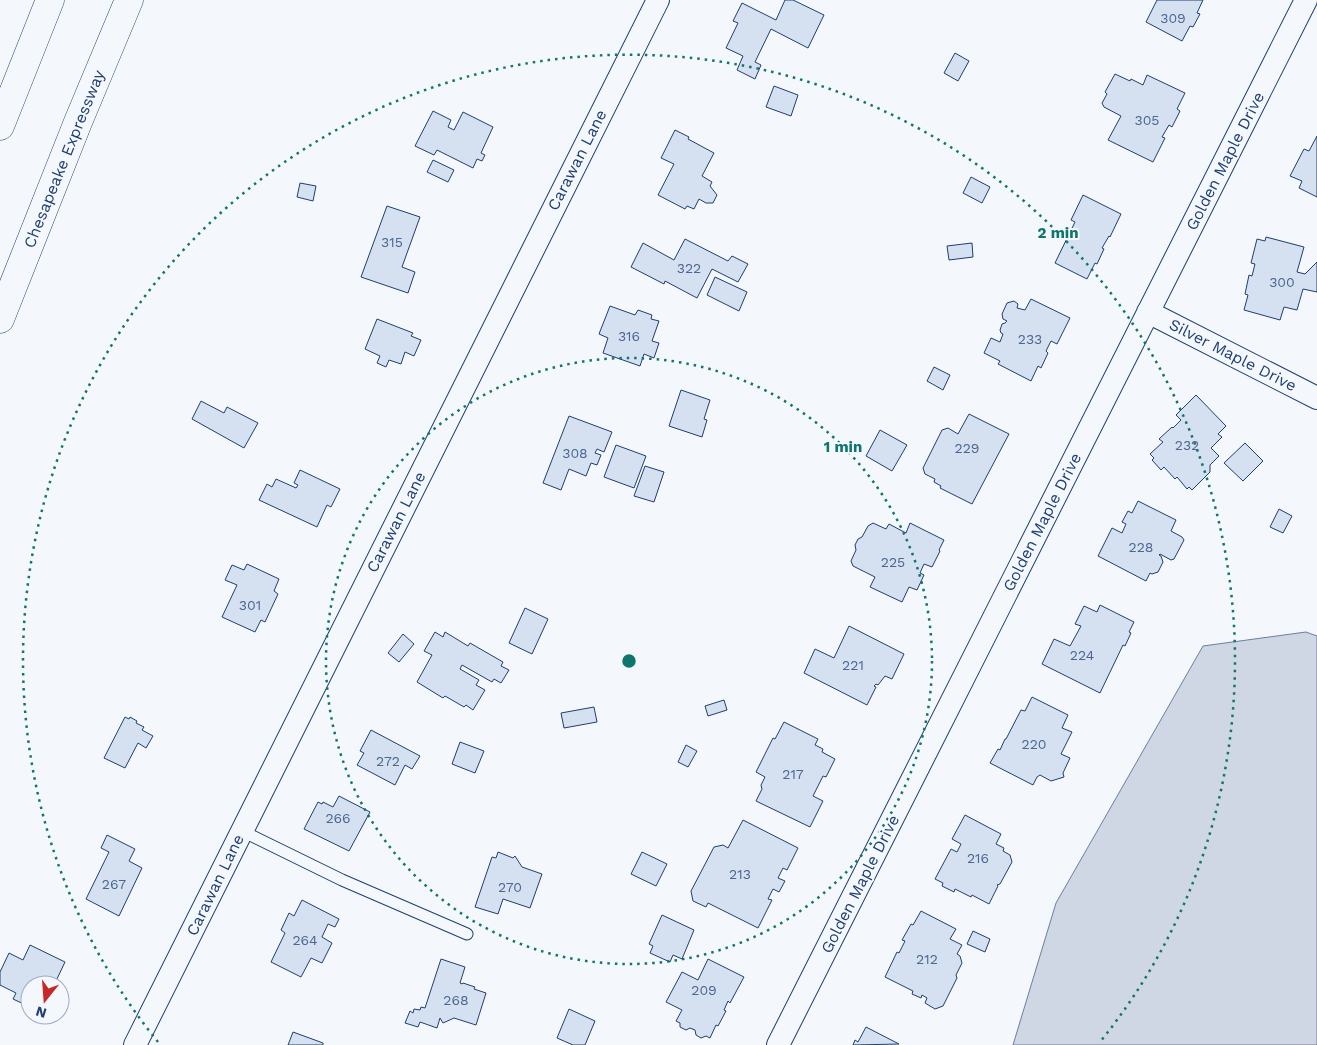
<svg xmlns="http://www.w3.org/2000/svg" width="1317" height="1045" viewBox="0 0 1317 1045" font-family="'Work Sans',sans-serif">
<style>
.water{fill:#cfd7e4;stroke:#687fa3}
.building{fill:#d5e0f0;stroke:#1d3f73}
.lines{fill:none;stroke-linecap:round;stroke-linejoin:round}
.lane-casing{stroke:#1d3f73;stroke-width:13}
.street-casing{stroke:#1d3f73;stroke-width:24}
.highway-casing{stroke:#1d3f73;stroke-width:29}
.lane{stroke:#f4f7fb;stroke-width:11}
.street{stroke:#f4f7fb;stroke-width:22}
.highway{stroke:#f4f7fb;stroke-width:28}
.ring{fill:none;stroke:#0f766e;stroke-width:2.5;stroke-dasharray:2.5 5}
.labels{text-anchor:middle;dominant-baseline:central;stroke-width:4;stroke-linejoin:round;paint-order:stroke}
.number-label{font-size:14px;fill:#4b6792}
.street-label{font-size:16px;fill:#1d3f73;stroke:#f4f7fb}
.centre{fill:#0f766e;stroke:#f4f7fb;stroke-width:2.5}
.ring-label{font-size:15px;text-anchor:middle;font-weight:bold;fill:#0f766e;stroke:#f4f7fb;stroke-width:4;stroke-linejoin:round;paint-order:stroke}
</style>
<rect width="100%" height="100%" fill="#f4f7fb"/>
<path class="water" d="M1306,632L1317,636V1045H1013L1056,903L1203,646Z"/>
<path class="building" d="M785,0H793L824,15L808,48L771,29L755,62L761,65L755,79L737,70L743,56L726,48L738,23L733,21L742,3L776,20Z
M1157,0H1203L1197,13L1200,14L1193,27L1190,26L1182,41L1146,22Z
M955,53L969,61L958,81L944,73Z
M1115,74L1130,81L1131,79L1143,85L1147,75L1185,93L1177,109L1180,111L1172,127L1169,125L1162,137L1165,138L1153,162L1108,140L1121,116L1104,107L1102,103L1107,94L1105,92Z
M774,86L798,95L791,116L766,107Z
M433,111L451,120L448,127L454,130L463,112L493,127L481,153L485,155L482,161L477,159L473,168L437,150L434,155L415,146Z
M675,130L689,137L688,139L714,153L702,176L712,182L710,186L717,195L713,203H706L699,199L694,209L687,206L685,209L658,195L674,164L661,158Z
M1317,136V197L1299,188L1302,181L1290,176L1304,149L1309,151Z
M433,160L454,170L448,182L427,172Z
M971,177L990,187L982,203L963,193Z
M300,183L316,186L313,201L297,197Z
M1083,195L1121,214L1110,237L1109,236L1102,248L1104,249L1097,264L1095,263L1087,279L1055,263L1075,222L1071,220Z
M387,206L420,217L402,267L415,272L408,293L361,277Z
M1266,237L1304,247L1297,272L1305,274L1317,262V292L1303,289L1297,310L1284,307L1280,320L1244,310L1248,295L1245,294L1249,275L1252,276L1255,264L1251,263L1257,239L1265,241Z
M685,239L728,261L732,256L748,264L738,282L712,269L697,298L665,281L664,284L631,267L643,243L674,260Z
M972,243L973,257L949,260L947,246Z
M715,277L747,292L739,311L707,295Z
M1031,299L1070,318L1057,344L1051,341L1046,351L1048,353L1041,368L1038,366L1031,381L998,364L1000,361L984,353L991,338L1000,342L1003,334L1001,333L1000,330L1002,324L1005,323L1007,321L1003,319L1002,314L1007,303L1014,301L1018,304L1017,308L1025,310Z
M610,306L635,315L638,310L652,315L651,319L659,321L652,341L659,343L654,358L644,354L640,366L603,353L608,338L599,334Z
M377,319L413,333L411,336L421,340L414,356L405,352L401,364L389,360L386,367L377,363L380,356L365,349Z
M934,367L950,375L943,390L927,381Z
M681,390L710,400L704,419L707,420L702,437L669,426Z
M1196,395L1226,426L1218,434L1222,437L1211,448L1219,456L1210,465V472L1192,490L1189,487L1187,489L1177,477L1175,479L1164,467L1161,470L1152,460L1154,458L1150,454L1163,442L1159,439L1172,427L1173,428L1181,420L1176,415Z
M201,401L224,413L227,407L258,423L244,448L192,419Z
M969,414L1009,434L972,504L940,488L941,486L934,482L935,479L925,474L923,468L942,430L948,428L958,434Z
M569,416L612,432L604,452L597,449L595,453L601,455L597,465L591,463L586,476L569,469L561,490L543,483Z
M880,430L907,445L892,471L866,456Z
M1245,443L1263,461L1243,481L1224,463Z
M616,445L646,456L634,488L604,477Z
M645,466L664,472L654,502L634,496Z
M300,470L340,489L331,507L327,505L317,527L259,500L267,484L272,487L276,479L296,488L298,485L294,483Z
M1138,501L1176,520L1171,531L1182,537L1184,540L1174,559L1171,560L1160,554L1159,555L1161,556L1163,562L1158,572L1152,574L1150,573L1146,581L1098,556L1112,528L1122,533L1126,524L1122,522L1128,511L1132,513Z
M1279,509L1292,516L1283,533L1270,527Z
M873,523L886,529L889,524L906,533L910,523L944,540L939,550L940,551L932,567L924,564L920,573L924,575L917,590L909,587L902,602L870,587L875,577L853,566L851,561L856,550L855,545L858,539L862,537L868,526Z
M247,564L279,579L274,591L278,594L265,622L261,620L255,632L222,617L237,585L225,580L232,565L244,570Z
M1100,605L1134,622L1129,632L1131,633L1125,646L1123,645L1100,693L1042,664L1054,639L1070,646L1081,626L1075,624L1084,606L1097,612Z
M525,608L548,619L532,654L509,643Z
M849,626L904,654L892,679L885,676L878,685L876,684L874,686L876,687L867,705L804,673L815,649L834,658Z
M435,632L443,637L445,632L468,646L470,643L503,662L501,666L509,670L501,683L494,679L492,682L462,665L460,669L479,680L476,685L485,690L473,710L466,705L464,707L445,696L443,698L417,682L432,655L424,651Z
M403,634L414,644L399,662L388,653Z
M1032,697L1068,715L1062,728L1072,732L1061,754L1070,758L1063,773L1064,777L1051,781L1040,775L1037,777L1033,785L990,763L998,749L1000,750L1005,739H1006L1021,710L1025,711Z
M724,700L727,710L708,716L705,706Z
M594,707L597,722L564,728L561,713Z
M125,717L129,719L130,717L137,721L136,723L144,727L142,730L153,736L146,748L138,743L125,768L104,758Z
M784,722L818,739L815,745L823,749L822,752L835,759L826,777L823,776L813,796L823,801L810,827L756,801L762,789L761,785L765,777L756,772L773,738L775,739Z
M371,730L420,756L412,769L405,765L395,785L357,765L364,753L360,751Z
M460,742L484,751L475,773L452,764Z
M686,745L697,751L688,767L678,762Z
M339,796L370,812L349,851L304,829L318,802L322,804L323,802L333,807Z
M965,815L1001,834L996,844L1004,848L1003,851L1010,855L1012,862L1000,884L997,885L998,886L989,904L972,895L971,897L955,889L954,892L942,886L943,883L935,879L951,849L957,852L961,844L952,839Z
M743,820L798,848L787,870L783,868L778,878L785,881L779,892L773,889L768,899L772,900L758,928L708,903L706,907L693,901L691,891L714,847L723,845L728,848Z
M107,835L135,849L129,861L142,868L119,916L86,899L109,852L101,848Z
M498,852L513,858L515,856L522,867L542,874L530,908L503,899L498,914L475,907L492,857L496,858Z
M642,852L667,864L656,886L631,874Z
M302,900L339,919L335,927L328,924L322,937L332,943L322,963L311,958L301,977L271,962L285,933L281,930L289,913L294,916Z
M921,911L956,929L950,939L962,945L957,954L960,956L962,963L956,975L957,978L943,1006L935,1009L925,1003L927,998L922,995L921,998L912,994L913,991L885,977L897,952L899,953L905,941L902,940L911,924L913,925Z
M662,915L694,930L682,959L673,955L670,962L650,953L653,946L649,944Z
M973,931L990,939L985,952L967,944Z
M30,945L65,962L56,981L60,983L59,985H30V1007L13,999L16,993L0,985V972L9,953L23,960Z
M441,959L465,967L460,983L462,984L463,983L475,987L474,989L486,993L476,1025L454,1018L443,1023L440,1018L437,1028L420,1022L418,1027L405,1023L410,1011L413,1013L414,1009L420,1010L421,1007L425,1008Z
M708,959L744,977L730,1003L728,1001L724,1010L726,1011L718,1026L716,1025L710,1038L706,1036L701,1038L696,1035L695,1030L690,1028L686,1030L680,1027V1023L676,1021L682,1010L666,1002L682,972L698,980Z
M569,1009L595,1021L585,1045H573L557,1038Z
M866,1027L899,1044L853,1045L855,1040L858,1042Z
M293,1032L323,1043V1045H288Z"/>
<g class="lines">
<g class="lane-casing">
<path id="lane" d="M242,831L342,880L467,934"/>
</g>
<g class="street-casing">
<path id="street" d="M1148,312L1317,398
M135,1045L658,0
M778,1045L1306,0"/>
</g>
<g class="highway-casing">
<path id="highway" d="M0,126L50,0
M0,319L78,122L129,0"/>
</g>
<use href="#lane" class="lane"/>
<use href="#street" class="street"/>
<use href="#highway" class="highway"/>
</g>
<g class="ring">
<circle cx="629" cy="661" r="303"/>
<path d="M158 1042A606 606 0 1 1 1100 1042"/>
</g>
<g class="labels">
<g class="number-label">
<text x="1173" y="18">309</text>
<text x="1147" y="120">305</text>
<text x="392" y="242">315</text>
<text x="689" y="268">322</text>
<text x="1282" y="282">300</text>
<text x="629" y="336">316</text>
<text x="1030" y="339">233</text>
<text x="1187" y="445">232</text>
<text x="967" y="448">229</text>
<text x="575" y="453">308</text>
<text x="1141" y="547">228</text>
<text x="893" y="562">225</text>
<text x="250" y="605">301</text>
<text x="1082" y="655">224</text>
<text x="853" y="665">221</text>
<text x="1034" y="744">220</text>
<text x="388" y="761">272</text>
<text x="793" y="774">217</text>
<text x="338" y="818">266</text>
<text x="978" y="858">216</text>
<text x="740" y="874">213</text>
<text x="114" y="884">267</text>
<text x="510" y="887">270</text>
<text x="305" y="940">264</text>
<text x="927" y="959">212</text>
<text x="704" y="990">209</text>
<text x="456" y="1000">268</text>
</g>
<g class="street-label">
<text transform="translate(64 159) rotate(-68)">Chesapeake Expressway</text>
<text transform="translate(577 160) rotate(-63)">Carawan Lane</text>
<text transform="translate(1225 161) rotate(-63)">Golden Maple Drive</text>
<text transform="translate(1233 355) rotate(27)">Silver Maple Drive</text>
<text transform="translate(396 522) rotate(-63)">Carawan Lane</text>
<text transform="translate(1042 522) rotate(-63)">Golden Maple Drive</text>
<text transform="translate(860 884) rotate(-63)">Golden Maple Drive</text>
<text transform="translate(215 885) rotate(-64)">Carawan Lane</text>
</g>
</g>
<circle cx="629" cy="661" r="8" class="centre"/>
<g class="ring-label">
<text x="1058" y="238">2 min</text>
<text x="843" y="452">1 min</text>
</g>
<g transform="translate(45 1000) rotate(197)"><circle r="24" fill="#f4f7fb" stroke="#9eadc5"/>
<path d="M0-4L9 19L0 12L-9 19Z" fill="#c62828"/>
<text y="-8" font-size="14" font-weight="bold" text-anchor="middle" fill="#1d3f73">N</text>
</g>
</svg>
